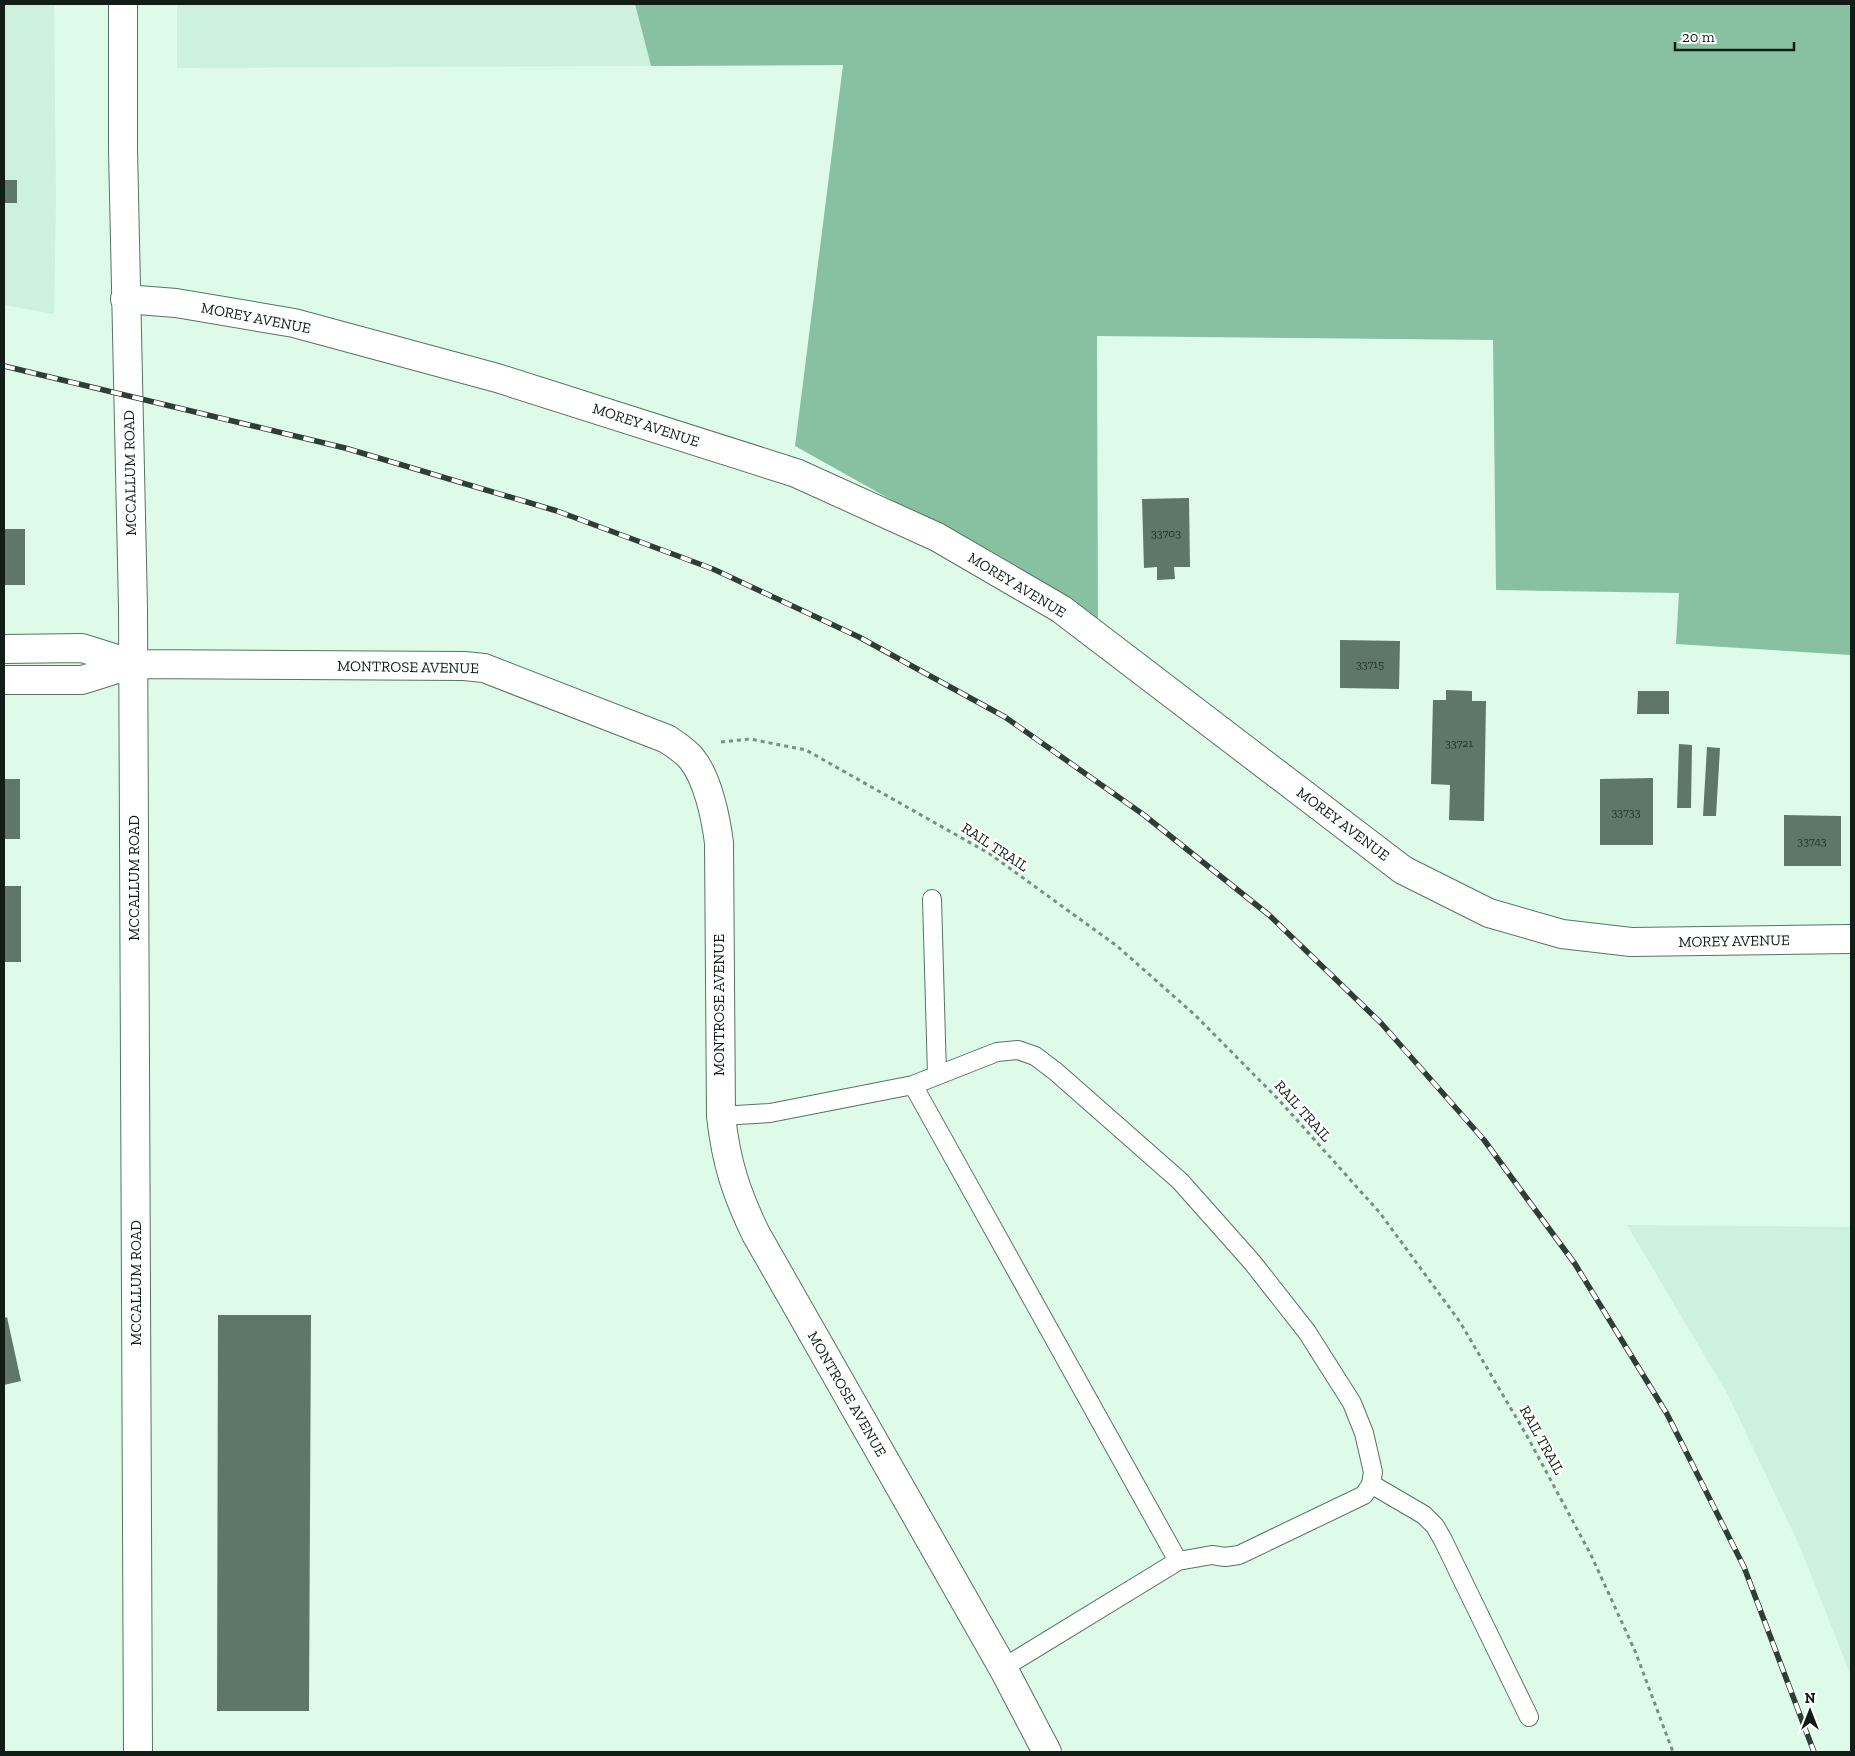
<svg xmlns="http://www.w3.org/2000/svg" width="1855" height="1756" viewBox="0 0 1855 1756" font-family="'Zilla Slab',serif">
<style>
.built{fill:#cdf1dd}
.forest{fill:#88c0a2}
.building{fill:#5e7769}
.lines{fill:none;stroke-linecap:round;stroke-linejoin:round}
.lane-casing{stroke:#587264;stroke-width:20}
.street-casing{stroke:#587264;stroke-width:30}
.secondary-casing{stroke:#587264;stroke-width:30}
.path{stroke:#7a8e83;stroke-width:3;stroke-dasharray:4 4;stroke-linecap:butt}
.lane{stroke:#fff;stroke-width:18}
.street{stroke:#fff;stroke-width:28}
.secondary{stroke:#fff;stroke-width:28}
.rail-casing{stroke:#303d36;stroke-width:5.5}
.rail{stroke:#fff;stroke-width:4;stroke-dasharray:11;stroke-linecap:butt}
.labels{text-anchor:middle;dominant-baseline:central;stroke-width:4.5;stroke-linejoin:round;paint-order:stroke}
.number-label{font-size:12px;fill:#25342c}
.street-label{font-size:15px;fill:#121d17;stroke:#fff}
</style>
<rect width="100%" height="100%" fill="#defbea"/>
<path class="built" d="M4,4H54L56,202L54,314L4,305Z
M177,4H635L651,66L177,68Z
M1627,1225L1851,1227V1676L1800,1547L1728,1395Z"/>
<path class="forest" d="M635,4H1851V655L1676,644L1679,593L1496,590L1493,340L1097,336L1098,626L938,526L795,446L843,65L651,66Z"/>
<path class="building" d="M4,180H17V203H4Z
M1189,498L1190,567H1174L1175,579L1157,580V567L1144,568L1142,499Z
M4,529H25V585H4Z
M1340,640L1400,641L1399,689L1340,688Z
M1446,690L1472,691V701H1486L1484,821L1449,820L1450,785L1431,784L1433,700H1446Z
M1638,691H1669V714H1637Z
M1679,744L1692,745L1691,808H1677Z
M1707,747L1720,748L1716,816H1703Z
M1653,778V845H1600V779Z
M4,779H20V839H4Z
M1784,815L1841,816V866H1784Z
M4,886H21V962H4Z
M218,1315H311L309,1711H217Z
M7,1317L21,1381L4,1385V1318Z"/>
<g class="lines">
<g class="lane-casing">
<path id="lane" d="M932,899L937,1075
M913,1085L1178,1561
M721,1116L770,1113L913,1085L997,1052L1018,1050L1035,1056L1055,1071L1180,1181L1252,1262L1307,1332L1352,1403L1364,1433L1373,1472L1371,1484L1364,1495L1239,1555L1225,1557L1212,1555L1178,1561L1003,1668
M1371,1484L1424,1515L1435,1526L1443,1540L1529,1717"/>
</g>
<g class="street-casing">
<path id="street" d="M125,299L176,303L294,323L497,378L796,473L937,537L1061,609L1403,870L1489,913L1562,934L1631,942L1851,939
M4,649L82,648L133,664L464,666L484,668L667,739C676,745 684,750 691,758C708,778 716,819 719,843L721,1116C726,1162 736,1193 756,1234L1003,1668L1047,1752
M4,680H82L133,664"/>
</g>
<g class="secondary-casing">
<path id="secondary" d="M123,4V149L133,608L138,1752"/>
</g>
<path class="path" d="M721,742L750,739L806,750L990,854L1117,946L1195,1015L1279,1100L1380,1213L1460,1322L1527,1436L1591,1555L1635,1651L1673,1752"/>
<use href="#lane" class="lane"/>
<use href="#street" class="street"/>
<use href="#secondary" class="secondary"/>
<g class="rail-casing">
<path id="rail" d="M4,366L345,448L557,511L713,569L859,637L1005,717L1144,815L1269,915L1381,1023L1484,1140L1575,1264L1667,1414L1744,1567L1814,1752"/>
</g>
<use href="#rail" class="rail"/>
</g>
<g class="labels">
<g class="number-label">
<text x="1166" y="533">33703</text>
<text x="1370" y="664">33715</text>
<text x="1459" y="743">33721</text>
<text x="1626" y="812">33733</text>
<text x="1812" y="841">33743</text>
</g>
<g class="street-label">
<text transform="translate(256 318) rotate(11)">MOREY AVENUE</text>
<text transform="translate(646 425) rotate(18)">MOREY AVENUE</text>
<text transform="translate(130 473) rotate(-91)">MCCALLUM ROAD</text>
<text transform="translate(1017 585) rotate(31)">MOREY AVENUE</text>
<text transform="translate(408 667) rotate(1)">MONTROSE AVENUE</text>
<text transform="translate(1343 824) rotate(37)">MOREY AVENUE</text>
<text transform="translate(995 847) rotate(33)">RAIL TRAIL</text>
<text transform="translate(134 878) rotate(-90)">MCCALLUM ROAD</text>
<text transform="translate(1734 941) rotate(-1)">MOREY AVENUE</text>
<text transform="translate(719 1005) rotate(-90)">MONTROSE AVENUE</text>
<text transform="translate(1303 1111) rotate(48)">RAIL TRAIL</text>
<text transform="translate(136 1283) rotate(-90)">MCCALLUM ROAD</text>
<text transform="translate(847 1394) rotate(60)">MONTROSE AVENUE</text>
<text transform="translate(1542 1440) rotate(61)">RAIL TRAIL</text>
</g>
</g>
<rect width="1855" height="1756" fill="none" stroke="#121d17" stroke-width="10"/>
<g transform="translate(1810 1711)" stroke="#ffffff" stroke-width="4" paint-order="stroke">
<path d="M0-4L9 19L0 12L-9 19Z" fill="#121d17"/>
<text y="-8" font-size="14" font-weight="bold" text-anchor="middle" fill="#121d17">N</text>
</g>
<path d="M1675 42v8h119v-8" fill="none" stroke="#121d17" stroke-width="2.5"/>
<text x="1682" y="42" font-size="15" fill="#121d17" stroke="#ffffff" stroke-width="4" paint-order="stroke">20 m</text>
</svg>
